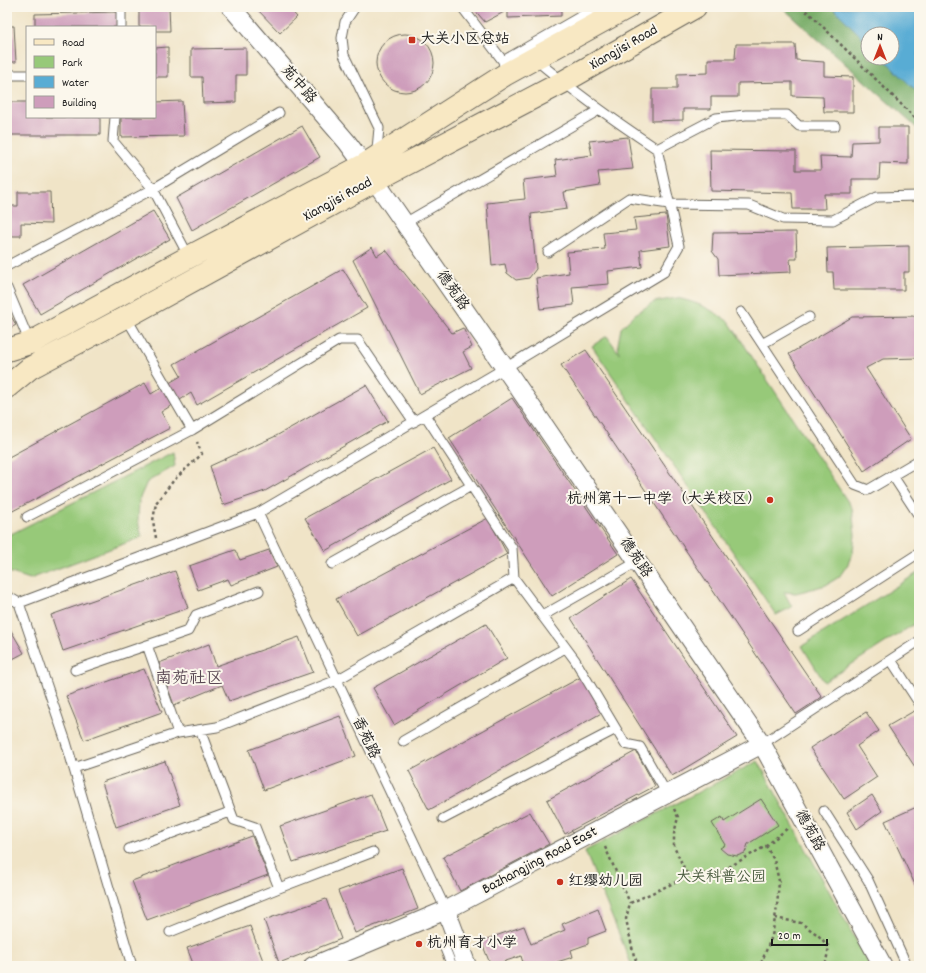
<svg xmlns="http://www.w3.org/2000/svg" width="926" height="973" viewBox="0 0 926 973" font-family="Dekko,'LXGW WenKai TC',sans-serif">
<style>
.green{fill:#97c979;stroke:#5a724a}
.forest{fill:#79ad69;stroke:#4a6442}
.water{fill:#59acd4;stroke:#3a6478}
.building{fill:#ce9dbb}
.lines{fill:none;stroke-linecap:round;stroke-linejoin:round}
.service-casing{stroke:#666258;stroke-width:11}
.minor-casing{stroke:#666258;stroke-width:20}
.secondary-casing{stroke:#666258;stroke-width:24}
.path{stroke:#666258;stroke-width:2.5;stroke-dasharray:3 3;stroke-linecap:butt}
.service{stroke:#fff;stroke-width:9}
.minor{stroke:#fff;stroke-width:18}
.secondary{stroke:#f8e8c3;stroke-width:22}
.poi-dot{fill:#c8321e;stroke:#fbf7ec;stroke-width:1.5}
.labels{text-anchor:middle;dominant-baseline:central;stroke-width:4;stroke-linejoin:round;paint-order:stroke}
.poi-label{font-size:15px;fill:#1c1c1c;stroke:#fbf7ec;text-anchor:start}
.street-label{font-size:15px;fill:#1c1c1c;stroke:#fbf7ec}
.park-label{font-size:15px;fill:#47593d;stroke:#fbf7ec}
.quarter-label{font-size:17px;fill:#5a4954;stroke:#fbf7ec}
</style>
<rect width="100%" height="100%" fill="#fbf7ec"/>
<filter id="ink" filterUnits="userSpaceOnUse"><feTurbulence type="fractalNoise" baseFrequency=".025" numOctaves="2"/><feDisplacementMap in="SourceGraphic" scale="8" xChannelSelector="R" yChannelSelector="G"/><feConvolveMatrix kernelMatrix="1 2 1 2 8 2 1 2 1" color-interpolation-filters="sRGB"/></filter>
<filter id="wash" filterUnits="userSpaceOnUse"><feTurbulence type="fractalNoise" baseFrequency=".012" numOctaves="4" result="noise"/><feDisplacementMap in="SourceGraphic" scale="16" xChannelSelector="R" yChannelSelector="G"/><feGaussianBlur stdDeviation="0.9" result="paint"/><feColorMatrix in="noise" values="0 0 0 0 0 0 0 0 0 0 0 0 0 0 0 0 0 1.4 0 .05"/><feComposite in="paint" operator="in"/></filter>
<g filter="url(#wash)">
<rect width="100%" height="100%" fill="#f0e4c7"/>
<path class="green" d="M677,298C699,303 711,309 729,322L852,508L855,535L853,552L848,564L839,577L826,585L808,590L796,593L784,592L792,607L776,615L592,346L607,336L619,353L618,344L621,328L635,314L654,302Z
M173,452L175,466L147,482L139,500L138,521L142,537L30,579L8,572L7,570V536Z
M919,572V621L824,682L802,646Z
M758,761L870,966H632L585,851Z"/>
<path class="forest" d="M785,7H832L868,43V58H883L919,94V130L783,8Z"/>
<path class="water" d="M832,7H919V94L883,58H892V34H868V43Z"/>
<g id="blocks">
<path class="building" d="M139,7H169L170,31H155V27H139Z
M255,7H288L297,17L280,33Z
M472,7H501L504,12L485,22Z
M508,7H561V16L508,18Z
M117,12V27H35V14Z
M7,26H14L16,62H7Z
M376 63a29 29 0 1 1 58 0a29 29 0 1 1-58 0Z
M736,44H795L796,60L824,62V76L853,77V112H824L823,97L792,96V82L738,83V97H711V109H683V120L652,121V89H677V74L708,73V59H735Z
M168,47V77H155V48Z
M246,48V75H236V102L203,103L202,77H191V49Z
M182,101L184,136L121,137V117H155V102Z
M10,102H27V117H100V135H11V146H7V117H10Z
M302,126L320,157L192,230L176,198Z
M879,127H908V164L880,163L879,179H852V194H824L825,209H793L792,193L711,191L710,150L796,151V170H821L820,156L851,157L852,142L879,141Z
M628,137L633,169L598,172L600,186L564,192L567,209L531,214L536,269L529,278L516,280L507,273L505,264L492,266L487,203L525,199L523,180L557,176L555,160L592,155L589,141Z
M18,192H50L51,224L21,223V236H7V206H18Z
M153,211L170,239L40,314L23,285Z
M666,215L670,246L640,250L642,267L608,271L609,284L572,287L574,305L540,309L536,278L569,273L567,252L605,249L603,233L636,230L634,218Z
M796,232L797,259H790L791,272L719,275L718,259L712,251L713,233Z
M909,246V272H904V290H834L833,272H828L827,248Z
M372,247L377,256L386,250L452,333L463,328L472,347L463,352L471,368L420,394L353,260Z
M343,269L367,308L197,405L191,393L161,412L170,428L7,514V458L145,383L151,394L181,376L174,364Z
M7,309L16,325L7,330Z
M919,316V358L883,359L866,368L911,439L864,471L789,354L852,317Z
M586,350L822,697L796,714L561,365Z
M366,385L388,421L265,491L223,505L210,466L276,436Z
M512,398L618,554L552,596L449,438Z
M433,448L451,479L325,551L305,518Z
M488,518L507,554L357,636L336,599Z
M235,550L240,560L269,550L277,567L231,585L228,579L198,590L189,566Z
M175,571L188,608L63,651L51,615Z
M631,579L737,737L672,776L571,618Z
M486,624L507,658L394,725L373,688Z
M9,627L24,653L7,662V628Z
M299,637L313,672L229,701L222,685L174,705L159,663L209,644L216,666Z
M144,669L162,712L84,740L66,696Z
M583,676L605,711L429,810L409,771Z
M914,711L919,718V773L888,726Z
M866,712L879,731L857,746L877,777L844,799L810,748Z
M340,716L356,756L264,790L249,750Z
M636,751L655,786L565,834L547,800Z
M165,761L180,805L116,827L102,782Z
M371,794L386,831L293,862L280,826Z
M872,795L882,811L857,829L847,812Z
M761,799L778,825L748,844L745,853L737,856L727,854L720,848L725,845L712,823L722,817L724,822Z
M919,806V893L885,821Z
M530,812L549,844L460,891L443,857Z
M252,836L268,875L147,920L132,881Z
M402,868L418,909L355,933L338,891Z
M326,899L341,939L279,963L264,920Z
M598,909L606,931L588,938V944L571,950L573,957L557,962L559,966H524L521,956L491,966L481,941L524,926L531,944L565,930L562,924Z
M250,926L265,966H194L187,948Z"/>
</g>
</g>
<g filter="url(#ink)">
<use href="#blocks" fill-opacity="0" stroke="#666258" stroke-width="1"/>
<g class="lines">
<g class="service-casing">
<path id="service" d="M121,7V27
M355,7L345,22L342,38L344,55L379,128L377,149L373,154
M462,7L503,61L504,66
M503,61L597,7
M7,75H27
M115,117L113,141L153,189L189,257
M657,149L716,118L746,115H787L799,126H835
M405,223L599,110
M548,252L629,198L669,204L749,205L783,219L833,220L877,197L919,196
M7,266L153,189L279,113
M7,288L30,343
M741,312L855,485L868,490L919,460
M126,317L192,430
M762,344L809,317
M425,415L512,548L514,578L575,660L625,744L640,747L667,794
M893,476L919,516
M258,513L446,910
M27,517L192,430L339,340H358L414,422
M332,564L471,486
M7,596L19,603L66,742L132,966
M19,603L258,513L505,368L664,272L679,246L657,149C615,121 574,92 535,59
M542,616L637,562
M798,631L919,553
M147,645L178,733
M891,660L919,703
M75,670L188,631L196,615L259,591
M200,730L234,820L255,827L279,888
M403,741L565,648
M762,744L919,641
M74,768L178,733L217,727L337,680L514,578
M824,811L868,880L907,966
M443,819L616,729
M129,849L230,812
M170,932L279,888L373,852
M444,946L452,966"/>
</g>
<g class="minor-casing">
<path id="minor" d="M231,7L347,142L364,165L505,368L762,744L883,966
M446,910L467,966
M313,966L446,910L762,744"/>
</g>
<g class="secondary-casing">
<path id="secondary" d="M7,350L30,343L189,257L364,165L506,74L628,7
M7,387L30,368L126,317L374,181L563,82L695,7"/>
</g>
<path class="path" d="M801,7L812,16L919,122
M156,538L153,521L156,503L174,480L202,454L197,442
M674,809L678,817L674,834V847L688,876
M766,846L789,827
M605,847L630,903
M775,918L801,923L818,935L829,947L825,966
M639,966L634,956L626,919L630,903L698,872L713,876L766,846L774,860L779,881L777,907L772,936L760,966"/>
<use href="#service" class="service"/>
<use href="#minor" class="minor"/>
<use href="#secondary" class="secondary"/>
</g>
</g>
<g class="poi-dot">
<rect x="408" y="36" width="8" height="8" rx="2"/>
<circle cx="770" cy="500" r="4"/>
<circle cx="560" cy="882" r="4"/>
<circle cx="419" cy="944" r="4"/>
</g>
<g class="labels">
<g class="poi-label">
<text x="420" y="40">大关小区总站</text>
<text x="762" y="500" text-anchor="end">杭州第十一中学（大关校区）</text>
<text x="568" y="882">红缨幼儿园</text>
<text x="427" y="944">杭州育才小学</text>
</g>
<g class="street-label">
<text transform="translate(624 48) rotate(-30)">Xiangjisi Road</text>
<text transform="translate(298 85) rotate(49)">苑中路</text>
<text transform="translate(338 200) rotate(-29)">Xiangjisi Road</text>
<text transform="translate(452 291) rotate(55)">德苑路</text>
<text transform="translate(635 558) rotate(56)">德苑路</text>
<text transform="translate(365 738) rotate(65)">香苑路</text>
<text transform="translate(809 831) rotate(61)">德苑路</text>
<text transform="translate(540 861) rotate(-28)">Bazhangjing Road East</text>
</g>
<g class="park-label">
<text x="721" y="878">大关科普公园</text>
</g>
<g class="quarter-label">
<text x="189" y="680">南苑社区</text>
</g>
</g>
<rect width="926" height="973" fill="none" stroke="#fbf7ec" stroke-width="24"/>
<rect x="26" y="26" width="130" height="92" fill="#fbf7ec" stroke="#a29f99"/>
<rect x="34" y="39" width="20" height="6" fill="#f8e8c3" stroke="#a29f99"/>
<text x="62" y="46" font-size="12" fill="#1c1c1c">Road</text>
<rect x="34" y="56" width="20" height="12" fill="#97c979" stroke="#a29f99"/>
<text x="62" y="66" font-size="12" fill="#1c1c1c">Park</text>
<rect x="34" y="76" width="20" height="12" fill="#59acd4" stroke="#a29f99"/>
<text x="62" y="86" font-size="12" fill="#1c1c1c">Water</text>
<rect x="34" y="96" width="20" height="12" fill="#ce9dbb" stroke="#a29f99"/>
<text x="62" y="106" font-size="12" fill="#1c1c1c">Building</text>
<g transform="translate(880 46)"><circle r="19" fill="#fbf7ec" stroke="#a29f99"/>
<path d="M0-3L7 15L0 10L-7 15Z" fill="#c8321e"/>
<text y="-6" font-size="11" font-weight="bold" text-anchor="middle" fill="#1c1c1c">N</text>
</g>
<path d="M772 939v6h55v-6" fill="none" stroke="#1c1c1c" stroke-width="2"/>
<text x="778" y="939" font-size="12" fill="#1c1c1c" stroke="#fbf7ec" stroke-width="3" paint-order="stroke">20 m</text>
</svg>
